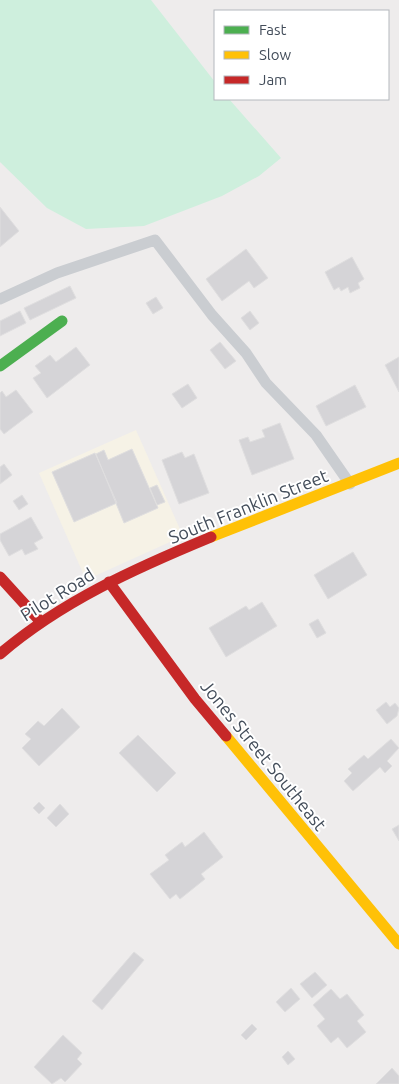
<svg xmlns="http://www.w3.org/2000/svg" width="399" height="1084" viewBox="0 0 399 1084" font-family="Ubuntu,sans-serif">
<style>
.commercial{fill:#f6f2e6}
.green{fill:#ceefdd}
.building{fill:#d5d4d7;stroke:#dfdedf}
.lines{fill:none;stroke-linecap:round;stroke-linejoin:round}
.lane{stroke:#cacdd1;stroke-width:11}
.fast{stroke:#4caf50;stroke-width:11}
.slow{stroke:#ffc107;stroke-width:11}
.jam{stroke:#c62828;stroke-width:11}
.labels{text-anchor:middle;dominant-baseline:central;stroke-width:4;stroke-linejoin:round;paint-order:stroke}
.street-label{font-size:18px;fill:#434d5a;stroke:#fff}
</style>
<rect width="100%" height="100%" fill="#eeecec"/>
<path class="commercial" d="M136,430L183,536L86,580L39,473Z"/>
<path class="green" d="M0,0H151L215,82V99H229L281,158L259,176L222,196L144,226L86,229L47,208L0,162Z"/>
<path class="building" d="M0,207L19,231L0,247Z
M246,249L268,278L254,288L249,281L222,301L206,279Z
M352,257L364,279L358,283L360,288L350,293L348,287L341,291L339,287L334,290L325,272Z
M70,286L76,298L30,320L24,308Z
M156,297L163,308L153,314L146,303Z
M20,311L26,323L0,336V321Z
M250,311L259,323L250,330L241,318Z
M220,342L236,361L225,369L210,350Z
M76,347L90,365L47,398L33,378L41,373L35,366L50,355L56,362Z
M399,357V392L385,365Z
M188,384L197,398L182,408L172,394Z
M355,385L366,407L326,426L316,406Z
M16,390L33,412L4,434L0,429V393L2,391L6,397Z
M280,423L294,459L252,475L239,440L248,437L250,442L265,437L262,430Z
M132,449L158,508L124,523L96,454L104,450L108,460Z
M182,452L185,458L194,454L209,493L179,504L162,460Z
M95,453L117,503L74,522L52,472Z
M4,464L12,475L0,484V467Z
M157,485L165,502L157,505L150,488Z
M22,495L28,504L19,510L13,501Z
M31,517L43,538L34,543L38,549L25,555L22,549L9,556L0,540V534Z
M353,552L367,575L328,599L314,575Z
M262,602L277,626L226,657L209,628L246,606L249,610Z
M318,619L326,633L317,638L309,624Z
M386,702L390,707L395,703L399,708L397,716L387,724L376,710Z
M62,708L80,727L39,766L22,748L31,739L25,734L38,721L44,726Z
M138,735L176,773L157,792L119,753Z
M391,739L399,748L387,761L392,766L385,773L380,767L353,791L344,781L352,773L348,769L364,755L368,759Z
M39,802L45,808L39,814L33,808Z
M60,804L69,814L56,827L47,818Z
M399,825V841L392,829Z
M204,832L223,857L201,874L205,879L180,899L176,894L170,899L150,874L169,860L165,855L182,842L185,847Z
M134,952L144,960L102,1010L92,1001Z
M315,972L327,985L312,998L300,984Z
M291,988L300,999L285,1012L276,1002Z
M331,989L340,999L347,994L364,1015L357,1021L366,1032L347,1048L338,1037L331,1043L317,1026L325,1019L313,1005Z
M252,1024L257,1029L246,1040L241,1035Z
M63,1035L82,1053L77,1059L82,1064L65,1082L61,1078L52,1084L34,1067Z
M288,1051L295,1059L288,1065L282,1057Z
M392,1068L399,1076V1084H376Z"/>
<g class="lines">
<path class="lane" d="M0,299L57,273L155,240L212,315L246,353L266,383L316,435L350,484"/>
<path class="fast" d="M0,366L62,321"/>
<path class="slow" d="M211,537L399,463
M226,736L399,944"/>
<path class="jam" d="M0,577L40,621
M109,582L195,699L226,736
M0,654C62,601 136,568 211,537"/>
</g>
<g class="labels">
<g class="street-label">
<text transform="translate(248 506) rotate(-22)">South Franklin Street</text>
<text transform="translate(57 594) rotate(-32)">Pilot Road</text>
<text transform="translate(264 755) rotate(51)">Jones Street Southeast</text>
</g>
</g>
<rect x="214" y="10" width="175" height="90" fill="#ffffff" stroke="#b4b8bd"/>
<rect x="224" y="26" width="25" height="8" fill="#4caf50" stroke="#b4b8bd"/>
<text x="259" y="35" font-size="15" fill="#434d5a">Fast</text>
<rect x="224" y="51" width="25" height="8" fill="#ffc107" stroke="#b4b8bd"/>
<text x="259" y="60" font-size="15" fill="#434d5a">Slow</text>
<rect x="224" y="76" width="25" height="8" fill="#c62828" stroke="#b4b8bd"/>
<text x="259" y="85" font-size="15" fill="#434d5a">Jam</text>
</svg>
